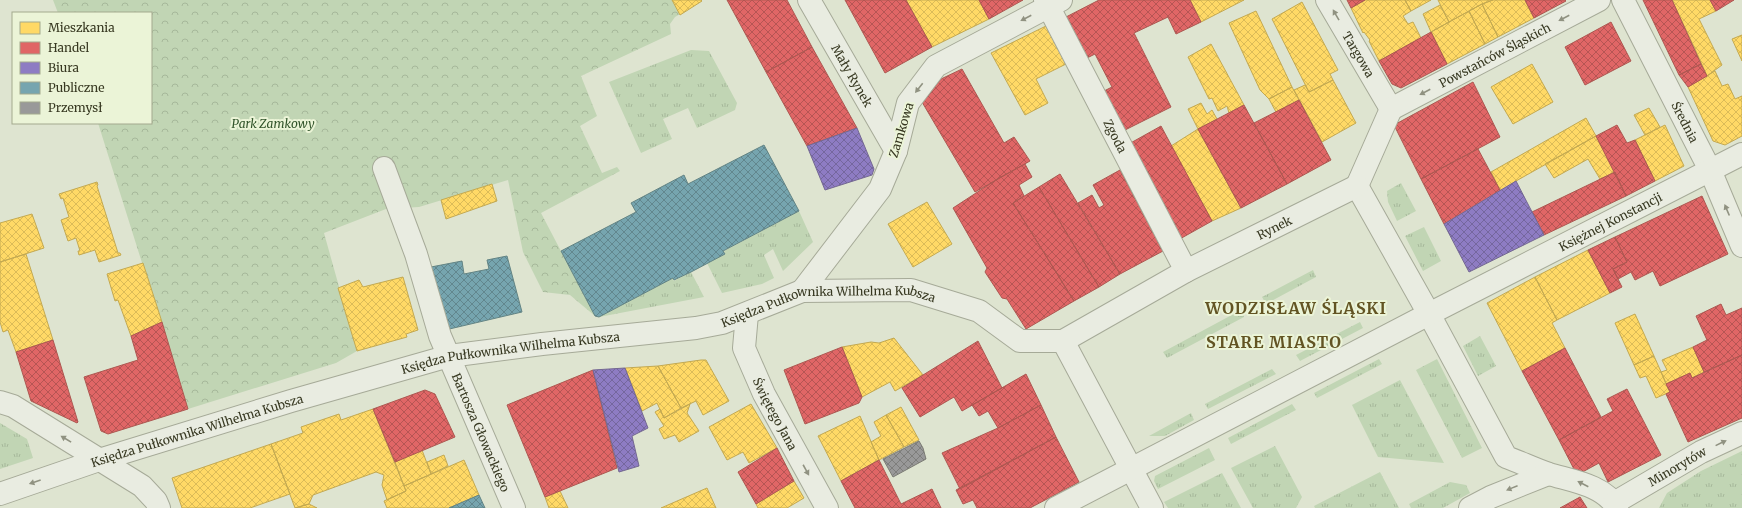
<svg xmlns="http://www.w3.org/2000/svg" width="1742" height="508" viewBox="0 0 1742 508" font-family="Merriweather,serif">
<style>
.grass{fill:url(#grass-tufts)}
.forest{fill:url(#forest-crowns)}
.homes{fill:url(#homes-cross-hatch);stroke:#c3a951}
.shops{fill:url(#shops-cross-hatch);stroke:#ad5851}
.offices{fill:url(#offices-cross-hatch);stroke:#746892}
.public{fill:url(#public-cross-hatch);stroke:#638484}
.industry{fill:url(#industry-cross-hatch);stroke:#7c7c75}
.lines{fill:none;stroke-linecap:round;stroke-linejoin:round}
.minor-casing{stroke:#a6aa98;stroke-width:24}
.minor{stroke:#e9ece1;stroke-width:22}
.oneway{fill:#909281}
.labels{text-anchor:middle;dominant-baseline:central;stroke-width:4;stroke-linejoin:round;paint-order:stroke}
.street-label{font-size:12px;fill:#373821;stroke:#ebf4d7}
.park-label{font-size:12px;font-style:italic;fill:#305329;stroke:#ebf4d7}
.district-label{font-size:16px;font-weight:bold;letter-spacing:1px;fill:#625423;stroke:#ebf4d7}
</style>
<defs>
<pattern id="grass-tufts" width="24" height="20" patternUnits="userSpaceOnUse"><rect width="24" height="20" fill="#c1d5b4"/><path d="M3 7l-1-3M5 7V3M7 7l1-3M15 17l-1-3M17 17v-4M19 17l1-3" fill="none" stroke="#a6b89a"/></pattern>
<pattern id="forest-crowns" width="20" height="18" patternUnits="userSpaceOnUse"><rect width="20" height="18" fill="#c1d5b4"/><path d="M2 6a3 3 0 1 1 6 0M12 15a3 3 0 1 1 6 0" fill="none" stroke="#a6b89a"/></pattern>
<pattern id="homes-cross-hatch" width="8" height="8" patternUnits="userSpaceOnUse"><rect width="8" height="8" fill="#ffd966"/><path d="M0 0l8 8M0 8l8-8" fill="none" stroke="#dbbb58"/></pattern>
<pattern id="shops-cross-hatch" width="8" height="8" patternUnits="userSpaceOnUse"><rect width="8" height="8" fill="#e06666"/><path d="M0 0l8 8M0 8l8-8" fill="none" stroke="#b65554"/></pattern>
<pattern id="offices-cross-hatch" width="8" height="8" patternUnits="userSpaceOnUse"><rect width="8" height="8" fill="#8e7cc3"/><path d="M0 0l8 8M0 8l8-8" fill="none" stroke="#75679e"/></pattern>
<pattern id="public-cross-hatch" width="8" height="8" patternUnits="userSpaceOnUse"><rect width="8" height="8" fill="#76a5af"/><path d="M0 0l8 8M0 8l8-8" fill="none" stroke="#62878e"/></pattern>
<pattern id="industry-cross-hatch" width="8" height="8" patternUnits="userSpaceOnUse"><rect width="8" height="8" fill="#999"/><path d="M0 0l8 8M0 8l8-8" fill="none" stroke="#7e7e7c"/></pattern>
</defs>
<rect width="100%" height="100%" fill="#dee4d0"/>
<path class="grass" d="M691,50L709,51L737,103L735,110L697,128L688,108L663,119L672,139L641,153L609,82Z
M1401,183L1416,211L1397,221L1388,202L1387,191Z
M799,211L813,242L783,271L773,249L764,255L774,278L762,284L722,293L707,263L725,254L724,251Z
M1424,227L1441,261L1423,271L1405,236Z
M1313,270L1316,277L1266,304L1262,297Z
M691,272L704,297L599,317L673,278L674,281Z
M1241,310L1244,317L1167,358L1163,352Z
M1360,322L1363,328L1300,361L1296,355Z
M1480,336L1496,366L1478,376L1463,346Z
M1379,359L1382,364L1317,398L1314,393Z
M1437,359L1482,448L1462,458L1416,370Z
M1272,369L1276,374L1208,409L1205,404Z
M1400,380L1444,463L1378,457L1352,405Z
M1292,404L1296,410L1231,444L1228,438Z
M1191,413L1194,420L1165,436H1149Z
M0,423L27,439L33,458L0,469Z
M1275,446L1302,497L1296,508H1253L1231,468Z
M1209,448L1215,460L1158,489L1154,481L1155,476Z
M1742,451V508H1659L1667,493L1701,471Z
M1380,472L1399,508H1315L1314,506Z
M1222,473L1241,508H1168L1164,502Z
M1450,482L1466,485L1470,493L1443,508H1411L1409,504Z"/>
<path class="forest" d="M53,0H701L702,1L675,17L670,24L671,34L581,76L597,116L580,126L602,173L617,167L620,171L541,213L595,316L570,295L543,292L523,252L508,180L419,207L386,209L324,233L357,351L336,363L188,409L98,123H151V13H58Z"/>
<path class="homes" d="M672,0H701L702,1L680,15Z
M906,0H979L989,19L932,47Z
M1190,0H1244L1201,22Z
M1365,0H1405L1411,11L1403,16L1408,24L1413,22L1421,38L1379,61L1369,41L1370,40L1364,32L1363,33L1351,8Z
M1405,0H1431L1411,11Z
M1438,0H1493L1482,4L1449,22Z
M1493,0H1525L1534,18L1498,37L1482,4Z
M1672,0H1710L1716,11L1699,19L1722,65L1707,76L1695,49Z
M1302,2L1338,70L1330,74L1333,80L1309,92L1272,19Z
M1482,4L1498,37L1485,44L1469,11Z
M1440,5L1449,22L1431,32L1423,14Z
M1256,11L1292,87L1269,99L1260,90L1229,23Z
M1469,11L1485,44L1447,64L1431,32Z
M1046,26L1066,64L1036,79L1048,103L1025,115L991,53Z
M1742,35V61L1732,39Z
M1211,44L1244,105L1229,113L1227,106L1218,111L1212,98L1209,99L1188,57Z
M1532,64L1553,102L1513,124L1491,87Z
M1715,71L1722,86L1728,84L1735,99L1742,96V136L1725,145L1713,141L1688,87Z
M1333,80L1356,123L1322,142L1294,90L1305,85L1309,92Z
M1292,87L1299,100L1276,112L1269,99Z
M1201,103L1207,114L1212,110L1217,119L1198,129L1188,109Z
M1649,108L1660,127L1645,135L1634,115Z
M1586,118L1596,136L1516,181L1501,192L1491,172Z
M1665,125L1684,166L1655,181L1635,140Z
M1198,129L1241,208L1212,221L1171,146Z
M1596,136L1615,172L1600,179L1588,159L1554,178L1545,164Z
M97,182L98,185L97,186L118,253H120L121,255L99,262L95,250L79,255L78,251H80L76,238L68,241L61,220L69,217L63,198L61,199L59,194Z
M492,184L497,201L446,219L441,200Z
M927,202L952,244L913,267L888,224Z
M32,214L44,248L0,262V223Z
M1588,250L1610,293L1557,320L1535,277Z
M26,254L53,340L16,352L8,330L3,332L0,322V262Z
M143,263L162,322L131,336L118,300L115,301L107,274Z
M403,277L418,330L406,334L407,337L357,351L338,288L359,280L363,287Z
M1535,277L1557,320L1552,323L1565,348L1522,371L1487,303Z
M1635,314L1654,356L1634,365L1615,323Z
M894,338L923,375L895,391L890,382L862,397L842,347L871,342L879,343Z
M1693,347L1704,372L1692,378L1690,373L1666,384L1661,372L1667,370L1662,360Z
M1654,356L1670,392L1656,398L1646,376L1640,378L1634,365Z
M701,360H706L729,401L703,415L696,401L681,408L658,366Z
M658,366L681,408L664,418L657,403L642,411L625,368Z
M690,404L687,413L699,431L679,442L675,435L664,439L659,429L664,426L655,412L660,409L664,418Z
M751,404L777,448L749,463L743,452L727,460L709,427Z
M901,407L919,440L904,447L886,415Z
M373,409L406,491L387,500L382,485L384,475L376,472L313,495L309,504L295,508L271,444L303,433L301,427L339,414L341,420Z
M886,415L904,447L879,460L871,442L881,436L874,422Z
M860,416L879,460L841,481L818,436Z
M271,444L290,494L250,508H182L172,478Z
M422,450L431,474L404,486L395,462Z
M444,455L448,466L431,474L427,462Z
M464,460L479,495L449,508H387L384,501L406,491L404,486Z
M794,481L804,498L787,508H758L756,504Z
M707,488L716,508H661Z
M560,491L568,508H549L545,497Z
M309,504L317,508H295Z"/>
<path class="shops" d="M727,0H787L812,47L766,72Z
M845,0H906L932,47L885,73Z
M979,0H1023L989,19Z
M1099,0H1190L1201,22L1176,34L1168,17L1134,33L1171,107L1123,131L1102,92L1112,87L1095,54L1087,58L1066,17Z
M1347,0H1365L1351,8Z
M1525,0H1565L1566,1L1534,18Z
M1643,0H1672L1701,64L1679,75Z
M1710,0H1734L1716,11Z
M1611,22L1631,61L1585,85L1565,47Z
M1431,32L1447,64L1401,88L1392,84L1379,61Z
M812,47L857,128L807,146L766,72Z
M1701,64L1707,76L1688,87L1679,75Z
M962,69L1004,143L1014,137L1030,161L975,192L922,102L941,79Z
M1473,82L1500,137L1421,179L1394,125Z
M1299,100L1331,160L1287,184L1254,123Z
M1244,105L1287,184L1241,208L1198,129Z
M1617,125L1627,143L1635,140L1655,181L1626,196L1596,136Z
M1161,126L1212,221L1178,240L1127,145Z
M1478,149L1501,192L1444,224L1421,179Z
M1025,164L1032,177L1019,185L1024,196L1013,203L1074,301L1026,329L1007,299L1002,298L985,272L987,268L953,208L999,178Z
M1120,170L1163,251L1120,274L1078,203L1092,195L1099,208L1104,205L1093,185Z
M1615,172L1626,196L1544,235L1532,212Z
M1060,174L1120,274L1099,287L1039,187Z
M1039,187L1099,287L1074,301L1013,203Z
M1702,196L1728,254L1660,286L1653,271L1635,280L1631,272L1618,279L1613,269L1627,262L1615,237Z
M1615,237L1627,262L1613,269L1622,287L1610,293L1588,250Z
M1721,304L1726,315L1742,308V355L1704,372L1693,347L1707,340L1696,316Z
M162,322L188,409L108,434L101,431L84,377L138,360L131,336Z
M53,340L78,422L77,423L31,401L16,352Z
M978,341L1002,388L962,411L954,397L920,417L902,388Z
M842,347L862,397L859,403L805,424L784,370Z
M1565,348L1601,417L1559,440L1522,371Z
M1742,355V418L1688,442L1666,394L1670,392L1666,384L1690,373L1692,378Z
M593,370L617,468L545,497L507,405Z
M1026,374L1041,405L998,428L988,411L979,416L972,405Z
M1627,389L1661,455L1608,482L1599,463L1577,475L1559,440L1613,411L1607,399Z
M425,390L435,394L455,437L395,462L373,409Z
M1041,405L1056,437L960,489L942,453L998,428Z
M1056,437L1079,482L1030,508H977L973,500L963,504L956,490Z
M777,448L794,481L756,504L738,472Z
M879,460L901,504L932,489L941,508H855L841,481Z
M1580,497L1587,508H1560Z"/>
<path class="offices" d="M857,128L874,169L872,175L825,190L807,146Z
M1516,181L1544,235L1469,272L1444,224Z
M625,368L648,428L632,436L639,466L619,472L593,370Z"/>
<path class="public" d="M764,145L799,211L723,251L725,254L691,272L674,280L673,278L599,317L595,316L561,251L636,212L631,203L684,175L688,184Z
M507,256L522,312L445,330L431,267L462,261L464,274L489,269L487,260Z
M479,495L485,508H449Z"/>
<path class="industry" d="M919,441L923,448L926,459L893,477L883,459Z"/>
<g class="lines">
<g class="minor-casing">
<g id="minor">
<path id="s1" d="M809,0L896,151"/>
<path id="s2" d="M1045,0L1186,271"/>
<path id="s3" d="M1327,0L1391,109"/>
<path id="s4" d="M1623,0L1710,170L1742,246"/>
<path id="s5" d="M1391,109L1599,0"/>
<path id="s6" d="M384,168L416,254L440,336L514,508"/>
<path d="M1357,186L1429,314L1506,457C1520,462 1534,469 1549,474C1572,481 1604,485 1617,508"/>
<path d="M1357,186L1391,109"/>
<path d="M802,291L880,189L896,151L908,103L936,66L1061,0"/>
<path id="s7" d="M747,314L744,348L764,394L827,508"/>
<path d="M1063,341L1152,508"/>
<path d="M0,402L13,406L142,486L156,501L159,508"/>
<path id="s8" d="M0,494L99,460L291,401L449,356L542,344L696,328L722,323L802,291L911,290L979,311L1020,341H1063L1186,271L1357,186"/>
<path id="s9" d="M1614,503L1701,452L1742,433"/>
<path id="s10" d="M1056,508L1429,314L1742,154"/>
<path d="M1470,508L1491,497L1548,474"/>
</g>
</g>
<use href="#minor" class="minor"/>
</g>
<defs><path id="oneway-solid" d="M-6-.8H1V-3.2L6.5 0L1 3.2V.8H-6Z"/></defs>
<g class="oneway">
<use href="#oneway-solid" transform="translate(1336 15) rotate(-120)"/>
<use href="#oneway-solid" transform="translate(1026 18) rotate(152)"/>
<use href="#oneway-solid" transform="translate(1564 18) rotate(152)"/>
<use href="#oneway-solid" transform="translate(919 88) rotate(128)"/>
<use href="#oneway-solid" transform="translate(1425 92) rotate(152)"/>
<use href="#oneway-solid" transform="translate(1727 210) rotate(-113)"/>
<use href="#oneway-solid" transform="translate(66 439) rotate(-149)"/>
<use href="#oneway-solid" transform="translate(1721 443) rotate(-26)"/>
<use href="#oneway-solid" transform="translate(806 470) rotate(61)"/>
<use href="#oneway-solid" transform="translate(35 482) rotate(161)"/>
<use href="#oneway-solid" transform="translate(1583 484) rotate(-153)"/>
<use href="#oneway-solid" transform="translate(1512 488) rotate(158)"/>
</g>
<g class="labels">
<g class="street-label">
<text stroke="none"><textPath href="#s3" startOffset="63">Targowa</textPath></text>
<text stroke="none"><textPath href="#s5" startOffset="117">Powstańców Śląskich</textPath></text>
<text stroke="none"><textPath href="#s1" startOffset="87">Mały Rynek</textPath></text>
<text stroke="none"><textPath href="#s4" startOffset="137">Średnia</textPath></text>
<text transform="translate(901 130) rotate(-73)">Zamkowa</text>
<text stroke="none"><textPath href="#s2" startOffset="153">Zgoda</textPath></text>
<text stroke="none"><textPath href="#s10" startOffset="624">Księżnej Konstancji</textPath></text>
<text stroke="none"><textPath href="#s8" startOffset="1345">Rynek</textPath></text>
<text stroke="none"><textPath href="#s8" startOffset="855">Księdza Pułkownika Wilhelma Kubsza</textPath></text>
<text stroke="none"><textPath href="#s8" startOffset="531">Księdza Pułkownika Wilhelma Kubsza</textPath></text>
<text stroke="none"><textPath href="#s7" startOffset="107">Świętego Jana</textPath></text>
<text stroke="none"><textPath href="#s8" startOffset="207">Księdza Pułkownika Wilhelma Kubsza</textPath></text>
<text stroke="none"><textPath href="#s6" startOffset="282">Bartosza Głowackiego</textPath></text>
<text stroke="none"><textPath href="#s9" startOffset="73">Minorytów</textPath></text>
</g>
<g class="park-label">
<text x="273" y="123">Park Zamkowy</text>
</g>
<g class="district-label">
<text x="1296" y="308">WODZISŁAW ŚLĄSKI</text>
<text x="1274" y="342">STARE MIASTO</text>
</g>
</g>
<rect x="12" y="12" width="140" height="112" fill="#ebf4d7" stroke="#a3a98e"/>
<rect x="20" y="22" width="20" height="12" fill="#ffd966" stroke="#a3a98e"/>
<text x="48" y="32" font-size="12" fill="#373821">Mieszkania</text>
<rect x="20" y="42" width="20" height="12" fill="#e06666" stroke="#a3a98e"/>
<text x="48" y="52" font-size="12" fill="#373821">Handel</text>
<rect x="20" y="62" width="20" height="12" fill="#8e7cc3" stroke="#a3a98e"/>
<text x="48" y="72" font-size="12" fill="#373821">Biura</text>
<rect x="20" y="82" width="20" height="12" fill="#76a5af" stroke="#a3a98e"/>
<text x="48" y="92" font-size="12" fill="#373821">Publiczne</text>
<rect x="20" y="102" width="20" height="12" fill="#999999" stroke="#a3a98e"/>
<text x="48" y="112" font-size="12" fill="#373821">Przemysł</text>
</svg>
